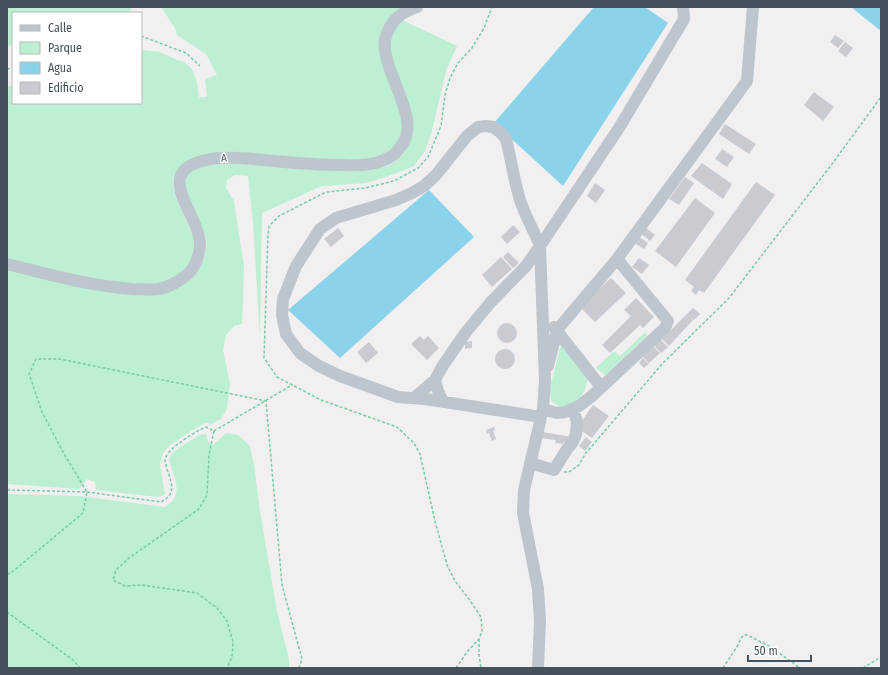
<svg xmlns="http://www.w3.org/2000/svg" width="888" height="675" viewBox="0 0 888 675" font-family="'Fira Sans Condensed',sans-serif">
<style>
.green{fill:#bdefd2}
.water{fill:#8bd3eb}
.building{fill:#c9cbd1}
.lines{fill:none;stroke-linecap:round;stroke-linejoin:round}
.path{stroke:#76cca5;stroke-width:1.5;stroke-dasharray:3 2;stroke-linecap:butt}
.minor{stroke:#bdc5ce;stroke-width:12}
.labels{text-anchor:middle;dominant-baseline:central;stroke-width:3;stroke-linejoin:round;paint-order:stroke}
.street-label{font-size:11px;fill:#47515c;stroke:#fff}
</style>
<rect width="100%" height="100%" fill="#f1efef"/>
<path class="green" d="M7,7H133L127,13H13V45L7,46Z
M161,7H405L386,23L397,102L401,118L402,128L399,142L388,152L368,160L337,161L248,153L181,167C171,177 172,181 175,194L193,237L194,243L191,263L187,270L159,286L114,283L76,276L7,259V87L13,85V103H141V50L160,52L175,59L184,62L192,69L197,82L199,97H207L205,79L217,75L206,54L177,35L175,28Z
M402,20L457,46L446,71L432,131L425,151L414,166L394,174L367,183L322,186L262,213L260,337L253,223L248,176L235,175L227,180L226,188L234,201L244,267L242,324L234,326L226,335L223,350L230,384L227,409L221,419L212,424L206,423L199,426L170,445L163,453L160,464L165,494L162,496L157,497L96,490L95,482L87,479L79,489L7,484V269L169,292C188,284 199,276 205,255C207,247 207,242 205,234L185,191L184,178L197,167L240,162L337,171L355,172L370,170L388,166L396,161L403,154L409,145L412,137L394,67L389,42L396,26Z
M645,332L647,336L605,375L596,368L614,351L620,356Z
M561,345L587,379C587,393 576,407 561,406C558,406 555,404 552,402L549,391Z
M226,433L238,435L250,446L254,465L260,511L277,611L289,659V668H7V494L78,496L165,507C185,495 174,478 169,460L171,455L174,451L199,435L206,434L208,441L213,445Z"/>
<path class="water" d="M594,7H645L668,23L563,186L494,123Z
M851,7H881V31Z
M429,190L474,237L340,358L288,310Z"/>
<path class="building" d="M835,35L844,41L838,48L830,42Z
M845,42L853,48L846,57L838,51Z
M814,92L834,107L823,121L804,105Z
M725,124L756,144L749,154L719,134Z
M722,149L734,157L727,167L715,159Z
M702,163L732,184L723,199L691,176Z
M685,177L694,183L679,205L669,199Z
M756,182L775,195L704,293L699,290L696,295L691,291L694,287L685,280Z
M595,183L605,190L596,203L587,196Z
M695,198L715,213L676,267L655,251Z
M513,225L520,232L507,244L501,237Z
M645,227L655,235L650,241L640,233Z
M338,228L344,236L331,247L324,239Z
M638,236L648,243L644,249L633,242Z
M508,252L519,263L513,268L503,257Z
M501,257L512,269L492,287L482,275Z
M639,258L649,265L642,274L632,267Z
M611,278L626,293L595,322L580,307Z
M636,298L654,317L643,328L640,325L610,353L602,345L631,316L624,310Z
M693,308L700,314L694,320L687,314Z
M687,314L693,320L669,346L662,339Z
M497 333a10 10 0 1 1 20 0a10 10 0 1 1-20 0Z
M420,336L424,340L428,336L439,348L427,360L411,344Z
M659,338L668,347L661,353L653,344Z
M472,341V348L465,349V342Z
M369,342L378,353L366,363L357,352Z
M653,346L660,353L649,363L642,356Z
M495 359a10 10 0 1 1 20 0a10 10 0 1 1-20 0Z
M643,358L649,364L644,368L639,363Z
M593,405L609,416L592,438L577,428Z
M494,427L495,430L493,431L496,439L492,441L489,433L487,434L486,430Z
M542,432L572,437L571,443L563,442V444L555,443L556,440L541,438Z
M586,437L592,442L585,451L579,446Z"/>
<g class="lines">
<path class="path" d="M141,36L186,53L200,66
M7,69L13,68
M214,431L209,455L207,495L199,509L129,558L116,570L113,580L125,586L142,585L197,593L217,608L227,621L233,642L232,657L227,668
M564,472H569L579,465L585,454L663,363L729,298L832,164L881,97
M7,490L87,492L161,502C178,493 171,482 166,466C166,464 165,462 165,460C166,449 196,431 206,427L214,431L292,385
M7,574L11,573L83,513L87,492L63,452L42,412L29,374L36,359H60L266,401L282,585L302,659L299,668
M7,612L73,660L80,668
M479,639V655L481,668
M456,668L467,652L479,639L482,631L481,617L469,599L455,581L447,565L435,521L420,454L414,443L397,427L321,400L277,377L264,358L268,235L269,226L279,216L326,192L365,188L394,181L418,168L428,157L441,126L445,95L450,78L458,63L472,48L484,28L492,7
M723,668L738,645L741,638L744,635H747L771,647L800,668
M863,668L881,657"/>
<path class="minor" d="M7,264C48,274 89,286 132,289C141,289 150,290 159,289C169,287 182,280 189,273C197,264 202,249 199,237C194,210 156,173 202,161C225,155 251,159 274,161C296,163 317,165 339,165C356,166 375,166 390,157C395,155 398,150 402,145C422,118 381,71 385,40C386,35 388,31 390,27C396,16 405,11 417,7
M554,327L601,387
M548,366L557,330L617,259L747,81L753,7
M414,398L435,380
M443,402L438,391L435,380L442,367L466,332L490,303L526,266L540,246C534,230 525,216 520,200C514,180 511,159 506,139L500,132L493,127L486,126L478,127L467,136L436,175L424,186L412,193L396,200L336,218L320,229L296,266L283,299L282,315L286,334L300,353L319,366L340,376L398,397L425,399L541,417
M543,409L557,413L565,412L579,406L592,396L665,328L668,321L617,259
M530,463L554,470L567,449L573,442L576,434L577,422L573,409
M538,668L540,621L538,589L523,513L524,490L543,409L545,380L540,246L619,128L684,19L683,7"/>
</g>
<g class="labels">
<g class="street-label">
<text transform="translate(224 158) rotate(-3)">A</text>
</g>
</g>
<rect width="888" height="675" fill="none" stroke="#47515c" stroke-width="16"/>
<rect x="12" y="12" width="130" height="92" fill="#ffffff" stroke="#b5b9be"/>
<rect x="20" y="25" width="20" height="6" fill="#bdc5ce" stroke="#b5b9be"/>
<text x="48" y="32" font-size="12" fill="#47515c">Calle</text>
<rect x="20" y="42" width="20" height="12" fill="#bdefd2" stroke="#b5b9be"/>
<text x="48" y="52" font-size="12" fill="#47515c">Parque</text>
<rect x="20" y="62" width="20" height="12" fill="#8bd3eb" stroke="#b5b9be"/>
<text x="48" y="72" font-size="12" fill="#47515c">Agua</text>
<rect x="20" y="82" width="20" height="12" fill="#c9cbd1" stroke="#b5b9be"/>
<text x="48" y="92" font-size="12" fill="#47515c">Edificio</text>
<path d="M748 655v6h63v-6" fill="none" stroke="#47515c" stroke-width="2"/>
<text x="754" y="655" font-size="12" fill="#47515c" stroke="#ffffff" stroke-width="3" paint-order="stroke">50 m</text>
</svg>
